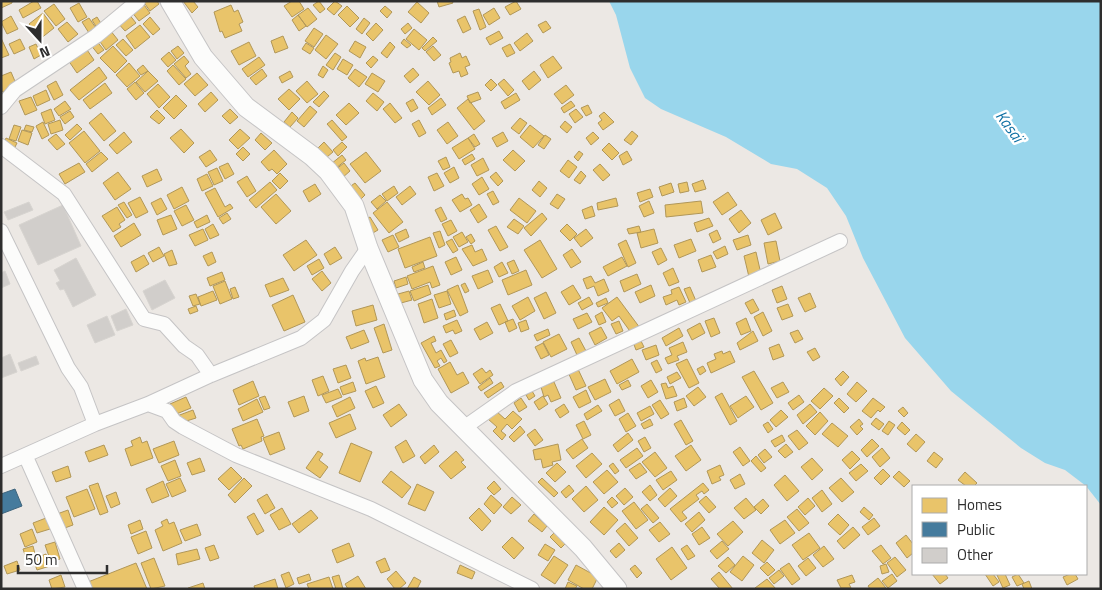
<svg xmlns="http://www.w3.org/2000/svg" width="1102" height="590" viewBox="0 0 1102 590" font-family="'Titillium Web',sans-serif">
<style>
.water{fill:#99d6ec}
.homes{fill:#e9c46a;stroke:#b19758}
.public{fill:#457b9d;stroke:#3e647c}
.building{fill:#d1cecb;stroke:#d7d4d0}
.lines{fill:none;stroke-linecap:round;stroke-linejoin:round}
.street-casing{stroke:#c5c4c5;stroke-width:16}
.secondary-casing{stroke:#c5c4c5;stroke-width:21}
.street{stroke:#fcfcfb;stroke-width:14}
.secondary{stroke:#fcfcfb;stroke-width:19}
.labels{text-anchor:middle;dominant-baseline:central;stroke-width:5;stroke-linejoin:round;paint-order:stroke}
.water-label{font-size:16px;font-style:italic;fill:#0d6fa3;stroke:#fff}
</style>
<rect width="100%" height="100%" fill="#ece8e4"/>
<path class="water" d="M609,1H1101V505L1086,486L1065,470L1045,463L1021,448L951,391L905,338L863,258L846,216L827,188L797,169L771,164L726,137L661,109L645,98L630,68L616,15Z"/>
<path class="homes" d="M1,1H12V3L1,8Z
M34,1H37L41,8L23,18L19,10Z
M143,1H157L159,4L150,11Z
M183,1H193L198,7L192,13Z
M292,1H299L304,9L292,17L284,6Z
M319,1L325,9L320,13L313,5Z
M335,1L342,6L334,15L327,9Z
M437,1H452L453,3L439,7Z
M516,1L521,9L510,15L505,7Z
M142,2L150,13L139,21L131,11Z
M417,2L429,13L421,23L408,12Z
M79,3L87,17L78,22L70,8Z
M54,4L65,19L56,26L44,11Z
M231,5L234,12L238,10L243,22L239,24L242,31L225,38L222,31L220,32L214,12Z
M347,6L359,18L350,27L338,15Z
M385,6L392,12L387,18L380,11Z
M308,8L317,19L307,27L298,15Z
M494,8L500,18L489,25L483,15Z
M479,9L486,27L480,30L473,11Z
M43,13L54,28L40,39L29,24Z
M128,13L136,23L125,31L117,22Z
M298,15L306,26L299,31L292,20Z
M11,16L18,29L7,34L1,22Z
M465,16L471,29L463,33L457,20Z
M97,17L102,25L97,28L92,20Z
M150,17L160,29L153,35L143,24Z
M89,18L96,28L89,33L82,22Z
M364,18L370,23L362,34L356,29Z
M546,21L551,28L543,33L538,25Z
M67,22L78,34L68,42L58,29Z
M376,23L383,30L373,41L366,34Z
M408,23L412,28L405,34L401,29Z
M140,25L150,37L135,49L126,36Z
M314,28L323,34L314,47L305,41Z
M414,29L427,40L419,50L406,39Z
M110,30L118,40L106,50L98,39Z
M499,31L503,38L490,45L486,38Z
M527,33L533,41L520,51L514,43Z
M326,35L338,44L326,59L315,50Z
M283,36L288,48L275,53L271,41Z
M433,37L437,41L425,51L422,48Z
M1,38L9,55L1,58Z
M20,39L25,49L14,54L9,44Z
M95,39L104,50L98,54L90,44Z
M123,39L133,50L126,56L116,45Z
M404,39L411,45L407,48L401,43Z
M355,41L366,47L360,58L349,51Z
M249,42L256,56L239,65L231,51Z
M390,42L395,47L387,58L381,53Z
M306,43L314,48L310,54L302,49Z
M36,44L41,55L34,59L29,47Z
M510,44L515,53L507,57L502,48Z
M113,46L127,61L115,73L100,58Z
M178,46L184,53L177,59L171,51Z
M433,46L441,55L434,61L426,52Z
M85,47L94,60L77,73L68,60Z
M169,52L176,60L168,67L161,59Z
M335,53L341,57L333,70L326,65Z
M460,53L462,58L466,56L470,65L465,67L468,74L461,77L459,71L453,73L449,63L451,62L450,58Z
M184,56L189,62L185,66L191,74L186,78L174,64Z
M373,56L378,60L371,68L366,63Z
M553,56L562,68L548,78L540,65Z
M259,57L265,65L248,77L242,69Z
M343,59L353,65L347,75L337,69Z
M129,63L140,76L127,87L116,75Z
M143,65L148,71L141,75L137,70Z
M173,65L186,79L179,85L167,71Z
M323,66L328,70L323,78L318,75Z
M99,67L107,78L79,100L70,90Z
M413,68L419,75L410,83L404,76Z
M262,69L267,76L256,85L250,78Z
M355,69L367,77L359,87L348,78Z
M148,71L158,81L145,92L136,82Z
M290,71L293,77L282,83L279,77Z
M534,71L541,80L529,90L522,81Z
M11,72L17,86L2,92L1,76Z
M197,73L208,85L195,96L184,84Z
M372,73L385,81L378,92L365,84Z
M491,79L497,85L491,91L485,85Z
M504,79L514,90L508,96L498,84Z
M56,81L63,95L54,100L47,86Z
M307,81L318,94L307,103L296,91Z
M428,81L440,95L429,105L416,92Z
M135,82L144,93L136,100L127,89Z
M105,83L112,93L90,109L83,100Z
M158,84L170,97L159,108L147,94Z
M566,85L574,95L562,104L554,94Z
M289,89L300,99L289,110L278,99Z
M46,90L50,100L37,106L33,96Z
M324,91L329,96L319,107L313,102Z
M211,92L218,100L205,112L198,104Z
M478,92L481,99L470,103L467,96Z
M373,93L384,102L377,111L366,101Z
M516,93L520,100L505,109L501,102Z
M176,95L187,106L174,119L163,108Z
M31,97L37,110L25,115L19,101Z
M441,98L446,105L432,115L428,108Z
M413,99L418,108L411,112L406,103Z
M468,99L485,121L474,130L457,108Z
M65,101L71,109L59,116L54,109Z
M571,101L575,106L564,113L561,108Z
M349,103L359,113L346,125L336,115Z
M390,103L402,118L395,123L383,109Z
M588,105L592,113L586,116L581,108Z
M310,106L317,112L304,127L297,121Z
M51,109L55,120L45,124L41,113Z
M230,109L238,117L230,124L222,116Z
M576,109L583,117L575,123L569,114Z
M157,110L165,118L159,124L150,117Z
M70,111L74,117L65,124L60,117Z
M292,112L298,118L290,127L284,122Z
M604,112L614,122L603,130L598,123L602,120L599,116Z
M101,113L116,131L104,141L89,123Z
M520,118L527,123L519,134L511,128Z
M60,120L63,130L51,134L48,124Z
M332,120L347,137L342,141L327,124Z
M419,120L426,133L419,137L412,124Z
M565,121L572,127L567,133L560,127Z
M43,122L49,135L42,139L36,126Z
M448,122L458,136L447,144L437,130Z
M77,124L82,129L70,140L65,135Z
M14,125L21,127L16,141L9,139Z
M26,125L34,127L32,132L24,130Z
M530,125L544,136L533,148L520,137Z
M181,129L194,143L184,153L170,138Z
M240,129L250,138L238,149L229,140Z
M22,130L32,133L28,145L18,141Z
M84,131L100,151L85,163L69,143Z
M632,131L638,136L631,145L624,140Z
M124,132L132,142L117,154L109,145Z
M503,132L508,141L497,147L492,138Z
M593,132L599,138L591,145L586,138Z
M261,133L272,143L265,150L255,140Z
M56,134L65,144L57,150L48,140Z
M474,134L480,144L475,147L468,138Z
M545,135L551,139L544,149L538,145Z
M6,138L17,143L14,149L3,145Z
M468,138L475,149L459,159L452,148Z
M324,142L333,152L327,157L318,148Z
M342,142L347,147L338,156L333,150Z
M609,143L619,153L612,160L602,150Z
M243,147L250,154L243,161L236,154Z
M210,150L217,160L206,167L199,157Z
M274,150L287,164L277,174L272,169L269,171L261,162Z
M513,150L525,161L515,171L503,160Z
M579,151L583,154L578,161L574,157Z
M627,151L632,160L623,165L619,156Z
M101,152L108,159L92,172L86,164Z
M366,152L381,171L365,183L350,164Z
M472,154L475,159L465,165L462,160Z
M342,155L346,160L335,169L331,164Z
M446,157L450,167L443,170L438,161Z
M483,158L489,170L477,176L471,165Z
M568,160L577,167L569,178L560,171Z
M79,163L85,172L65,184L59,174Z
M228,163L234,174L225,179L219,167Z
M344,163L350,171L342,178L335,170Z
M600,164L610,175L603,181L593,170Z
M454,167L459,178L450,183L444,173Z
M217,168L223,181L214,185L208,172Z
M157,169L162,180L147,187L142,176Z
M581,171L586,176L580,184L574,180Z
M118,172L131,189L115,200L103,183Z
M496,172L503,181L498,186L490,177Z
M280,173L288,181L280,189L272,181Z
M437,173L444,186L434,191L428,177Z
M207,174L213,186L202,191L197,179Z
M247,176L256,191L247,197L237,182Z
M482,177L489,189L479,195L472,184Z
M703,180L706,189L695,192L692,184Z
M539,181L547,188L540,197L532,190Z
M270,182L277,190L256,208L249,200Z
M687,182L689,191L680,193L678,184Z
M355,183L365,195L359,201L348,188Z
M671,183L674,192L662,196L659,187Z
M315,184L321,194L309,202L303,191Z
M394,186L398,193L387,201L382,194Z
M410,186L416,194L402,205L396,197Z
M182,187L189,201L174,209L167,195Z
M215,188L225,207L230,204L233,208L218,217L205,193Z
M650,189L653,197L640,202L637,193Z
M493,191L499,202L493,205L487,194Z
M728,192L737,205L722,215L713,202Z
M276,194L291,211L276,224L261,207Z
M462,194L465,199L468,198L472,205L460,212L452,200Z
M557,194L565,199L558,209L550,204Z
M380,195L386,201L377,209L371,202Z
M140,197L148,212L136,218L128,203Z
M161,198L167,209L157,215L151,203Z
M519,198L536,211L527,223L510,210Z
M616,198L618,206L598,210L597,203Z
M649,201L654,213L644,217L639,206Z
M701,201L703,213L666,217L665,205Z
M124,202L132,215L127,218L118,205Z
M387,202L403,222L389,233L373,213Z
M479,204L487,217L478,223L470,210Z
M186,205L194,220L182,226L174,211Z
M592,206L595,216L585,219L582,210Z
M117,207L125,220L119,224L121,227L113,232L102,216Z
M441,207L447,219L441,222L435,210Z
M741,210L751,223L739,233L729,219Z
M227,213L231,219L223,224L219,218Z
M542,213L547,219L531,236L524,228Z
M775,213L782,228L768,235L761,220Z
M171,215L177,229L163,235L157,220Z
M207,215L210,222L197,228L194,222Z
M370,217L378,230L371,234L363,221Z
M709,218L713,226L697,232L694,223Z
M514,219L524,226L518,234L507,227Z
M451,220L457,231L448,236L442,224Z
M134,223L141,235L121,247L114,236Z
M213,224L219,235L210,239L205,229Z
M567,224L577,234L570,241L560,231Z
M496,226L508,247L500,251L488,230Z
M639,226L641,232L629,234L627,229Z
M203,229L208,240L195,246L189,235Z
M406,229L409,237L399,242L395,234Z
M586,229L593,238L581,247L574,238Z
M654,229L658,243L641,248L637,233Z
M717,230L721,239L713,243L709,234Z
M440,231L445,245L439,248L433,233Z
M462,232L468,242L459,247L453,237Z
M471,234L475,241L471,244L466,237Z
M393,235L399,247L388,252L382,240Z
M748,235L751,245L737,250L733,240Z
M430,237L437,256L405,268L398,249Z
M452,239L458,250L453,253L446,242Z
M691,239L696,251L679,258L674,245Z
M306,240L317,255L294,271L283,255Z
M540,240L557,269L542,278L524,250Z
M626,240L636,263L628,267L618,244Z
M776,241L780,261L768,264L764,243Z
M472,245L475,252L482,249L487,260L473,266L462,249Z
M725,246L728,254L717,259L713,252Z
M159,247L164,256L153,262L148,253Z
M335,247L342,258L330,265L324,254Z
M661,248L667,260L658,265L652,252Z
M572,249L581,262L571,268L563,255Z
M172,250L177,264L169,266L164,254Z
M212,252L216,262L208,266L203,256Z
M756,252L761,274L749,277L744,256Z
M144,255L149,264L136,272L131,262Z
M711,255L716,267L702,272L698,260Z
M456,257L462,270L451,275L445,262Z
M622,257L627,266L608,276L603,267Z
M319,259L324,268L312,275L307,266Z
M514,260L519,271L512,274L507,263Z
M423,262L425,268L414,272L412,267Z
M502,262L508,273L499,277L494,267Z
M433,266L440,285L432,288L430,282L412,289L407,276Z
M673,268L679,282L669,286L663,273Z
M488,270L493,282L478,289L472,276Z
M526,270L532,285L508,295L502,280Z
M322,271L331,283L322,291L312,279Z
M222,272L225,280L210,286L207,278Z
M637,274L641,284L624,292L620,281Z
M591,276L595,283L604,279L609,291L598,296L594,286L587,289L583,279Z
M406,277L408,284L396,288L394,281Z
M283,278L289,290L270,297L265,285Z
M225,281L232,299L220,304L213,286Z
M465,283L469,291L465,293L461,285Z
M428,285L431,294L414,301L410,291Z
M458,285L468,312L460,316L447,290Z
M573,285L581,298L569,305L561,292Z
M651,285L655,296L640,303L635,292Z
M782,286L787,299L777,303L772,290Z
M235,287L239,297L233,299L230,289Z
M679,287L686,302L679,305L677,300L666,305L663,297L672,294L671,290Z
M690,287L696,301L690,303L684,289Z
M213,291L217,300L201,306L198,297Z
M409,291L412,300L401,303L398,294Z
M447,291L451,304L439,308L434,295Z
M546,292L556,313L544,319L534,298Z
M810,293L816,307L805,312L798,298Z
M196,294L200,304L193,306L189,296Z
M293,295L305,322L284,331L272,305Z
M528,297L535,311L520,320L512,306Z
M589,297L593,304L582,310L578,303Z
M617,297L640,328L632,334L619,316L612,321L602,308Z
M606,298L608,303L598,307L596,303Z
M432,299L438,318L424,323L418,304Z
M753,299L759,310L751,314L745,303Z
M500,304L508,321L499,325L491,308Z
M788,304L793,316L782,320L777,308Z
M373,305L377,320L356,326L352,311Z
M196,306L198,311L190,314L188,309Z
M454,310L456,316L446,320L444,314Z
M602,312L606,322L599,325L595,316Z
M763,312L772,331L763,336L754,317Z
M587,313L592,322L578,329L573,319Z
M714,318L720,333L711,337L705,321Z
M746,318L751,331L741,335L736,323Z
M513,319L517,328L509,332L505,322Z
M457,320L462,331L455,334L453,330L446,333L443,326Z
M526,320L529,329L521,332L518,323Z
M619,321L623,331L616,334L611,324Z
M487,322L493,333L480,340L474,329Z
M700,323L705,333L692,340L687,330Z
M384,324L392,350L383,353L374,328Z
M601,327L607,338L595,345L589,333Z
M679,328L683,336L666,346L662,338Z
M548,329L550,335L537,341L534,335Z
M364,330L369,342L351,349L346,337Z
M798,330L803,339L795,343L790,333Z
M753,331L758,341L740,350L737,343Z
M559,334L567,349L551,357L543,342Z
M434,336L436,341L431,343L436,353L441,350L447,361L444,363L441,358L437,361L440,366L435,368L421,343Z
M579,338L586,351L577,355L571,342Z
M640,339L644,347L636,350L633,342Z
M451,340L458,353L450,357L443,344Z
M683,342L687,352L677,356L679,360L668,364L665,358L672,355L669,348Z
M543,343L549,355L541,359L535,347Z
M779,344L784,356L773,360L769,348Z
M656,345L659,355L646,360L642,350Z
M815,348L820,357L813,361L807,352Z
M722,351L723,354L730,351L735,362L711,373L707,363L716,359L714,354Z
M378,357L385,377L366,384L358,361L365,358L366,361Z
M632,359L639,372L617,384L610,371Z
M687,359L699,383L689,388L676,364Z
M657,360L662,370L656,373L651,363Z
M450,362L457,375L463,372L469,383L451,393L438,369Z
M346,365L351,378L338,383L333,369Z
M703,366L706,371L700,375L697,369Z
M577,367L586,386L576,390L568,372Z
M482,368L486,373L490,370L493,375L480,384L473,374Z
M754,371L773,403L761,410L742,377Z
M843,371L849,377L841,386L835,379Z
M677,372L681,378L670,384L667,377Z
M323,376L329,391L318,396L312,380Z
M490,378L493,383L481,391L478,387Z
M605,379L611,392L595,400L588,387Z
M628,380L631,386L622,390L619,385Z
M651,380L658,392L648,398L641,386Z
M253,381L259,396L239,405L233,390Z
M353,382L356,391L343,395L340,387Z
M501,382L504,387L488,398L484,393Z
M554,382L561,398L551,402L548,395L544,397L541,387Z
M783,382L789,392L777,398L771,388Z
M857,382L867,391L856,402L847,394Z
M666,383L668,388L673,386L677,396L666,399L661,384Z
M376,386L384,403L373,408L365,391Z
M698,387L706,397L694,406L686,396Z
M824,388L833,396L820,409L811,401Z
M338,389L342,397L326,403L322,395Z
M586,390L591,402L579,408L573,397Z
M532,391L535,396L529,400L526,395Z
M722,393L737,421L730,425L715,397Z
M799,395L804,402L793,410L788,403Z
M265,396L270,408L264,410L259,398Z
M304,396L309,411L294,417L288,402Z
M543,396L548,404L539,410L534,402Z
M746,396L754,407L738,418L730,406Z
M186,397L191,408L174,415L170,404Z
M350,397L355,408L337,417L332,406Z
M521,398L527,407L519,412L514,403Z
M684,398L687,407L677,411L674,402Z
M839,398L849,408L844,413L834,403Z
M873,398L885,407L880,412L878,410L871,418L862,411Z
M257,399L263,412L243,421L238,409Z
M619,399L625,411L615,416L609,405Z
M660,400L669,414L661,419L652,405Z
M399,404L407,415L391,427L383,415Z
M564,404L569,412L560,418L555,410Z
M810,404L817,412L803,424L797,415Z
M598,405L602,411L587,420L584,414Z
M650,406L654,414L641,421L637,413Z
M903,407L908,413L904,417L898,411Z
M193,410L196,418L180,423L177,416Z
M781,410L788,417L776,427L770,420Z
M496,411L505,419L513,411L522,419L512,429L507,424L501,431L506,435L502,440L493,431L497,427L488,419Z
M820,412L828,421L815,435L806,426Z
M628,413L636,426L626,432L619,419Z
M350,414L356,429L336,438L329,423Z
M876,418L884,424L879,430L871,424Z
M257,419L264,436L261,437L262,441L243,449L241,445L239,446L232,429Z
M650,419L653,425L644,429L641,424Z
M859,419L863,424L860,426L863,429L857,435L850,427Z
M681,420L693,441L686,445L674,424Z
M584,421L591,435L583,439L576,425Z
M889,421L895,425L888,435L882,431Z
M768,422L773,429L768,433L763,425Z
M902,422L910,430L905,435L897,428Z
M832,423L848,436L838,447L822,434Z
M520,426L525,432L514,442L509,437Z
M535,429L543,440L535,446L527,435Z
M797,430L808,443L799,450L788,436Z
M279,432L285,449L270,455L263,438Z
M628,433L633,440L618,452L613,445Z
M916,434L925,442L916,452L907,444Z
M782,435L785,441L775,447L771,441Z
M140,437L142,443L147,441L153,458L131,466L125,449L133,446L131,441Z
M645,437L651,448L644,452L638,441Z
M582,439L588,448L573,459L566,450Z
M872,439L879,446L867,457L861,450Z
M406,440L415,456L403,463L395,447Z
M174,441L179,455L159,463L153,449Z
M351,443L372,452L360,482L339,473Z
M558,444L561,460L552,462L553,465L543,468L541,459L535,460L533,450Z
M786,444L793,452L785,458L778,451Z
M104,445L108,455L89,462L85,452Z
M434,445L439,452L425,464L420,457Z
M691,445L701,460L686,471L675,456Z
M740,447L750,461L743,466L733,452Z
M637,448L643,456L626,468L620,460Z
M882,448L890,458L880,467L872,457Z
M765,449L772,457L764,463L758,455Z
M318,451L323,454L319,460L328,467L320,478L306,468Z
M456,451L464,460L461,462L466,467L451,479L439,466Z
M852,451L860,459L850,469L842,460Z
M655,452L667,468L655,477L642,462Z
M934,452L943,459L936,468L927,461Z
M592,453L602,464L586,478L576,466Z
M756,456L766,468L761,472L751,461Z
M200,458L205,471L192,475L187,463Z
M812,458L823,470L812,480L801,467Z
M175,460L181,476L168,481L161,466Z
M557,463L566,472L555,482L546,473Z
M613,463L619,471L615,474L609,466Z
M640,463L647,472L636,479L629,470Z
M861,464L868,471L856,481L849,473Z
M720,465L724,475L719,477L721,480L712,484L707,471Z
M68,466L71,477L56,482L52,472Z
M231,467L242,478L229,490L218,479Z
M883,469L890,476L881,485L874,478Z
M607,470L618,482L604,494L593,482Z
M391,471L411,487L402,498L382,482Z
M671,471L677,480L663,490L656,480Z
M899,471L910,481L904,487L893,477Z
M965,472L977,483L974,486H966L958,480Z
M740,474L745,484L735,489L730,480Z
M785,475L799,491L787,501L774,485Z
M180,478L186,491L172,497L166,484Z
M244,478L252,486L235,503L228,495Z
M542,478L558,493L554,497L538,482Z
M841,478L854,492L842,502L829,488Z
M163,481L169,496L152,503L146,489Z
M494,481L501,489L494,495L487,488Z
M98,483L108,512L100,515L89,486Z
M703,483L709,490L704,494L702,491L696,495L699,499L682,512L687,518L681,522L670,509Z
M417,484L434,492L425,511L408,504Z
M569,485L574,491L566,498L561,492Z
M650,485L657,495L650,501L642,492Z
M586,486L598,500L584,512L572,499Z
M625,488L633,497L624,505L616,496Z
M670,488L677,496L665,507L658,499Z
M87,489L95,509L74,517L66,497Z
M822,490L832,504L822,512L812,498Z
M116,492L120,504L111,508L106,496Z
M267,494L275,508L265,514L257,500Z
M491,495L502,505L494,514L484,504Z
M706,496L716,507L709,513L699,502Z
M512,497L521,505L511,514L503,507Z
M612,497L618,503L612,508L607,502Z
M746,498L756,510L744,519L734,508Z
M808,498L815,506L805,515L798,507Z
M763,499L769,506L761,514L754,507Z
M634,502L648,520L636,529L622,511Z
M647,504L659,518L653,523L641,509Z
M604,507L618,520L604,535L590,522Z
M864,507L873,515L869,520L860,512Z
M282,508L291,524L279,530L270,515Z
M479,508L491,521L482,531L469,518Z
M797,509L809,523L799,531L787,517Z
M68,510L73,525L62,529L57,514Z
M311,510L318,518L299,533L292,524Z
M699,512L705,520L692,532L685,524Z
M254,513L264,531L257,535L247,517Z
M534,514L547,526L542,532L528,521Z
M838,514L849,525L840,535L828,524Z
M46,518L50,529L37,533L33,523Z
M874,518L880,526L868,535L862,527Z
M167,519L169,524L174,522L182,543L163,551L155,530L163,526L161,522Z
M140,520L143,529L131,534L128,525Z
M785,520L795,533L780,544L770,530Z
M733,521L743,532L728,546L717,534Z
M660,522L670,534L659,542L649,530Z
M625,523L638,538L629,546L616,531Z
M197,524L201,535L185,541L180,530Z
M702,527L710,538L699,545L692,534Z
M853,527L860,535L844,549L837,541Z
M32,529L37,542L25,547L20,534Z
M557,530L568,541L561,548L550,537Z
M146,531L152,548L138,554L131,537Z
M809,533L820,548L803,560L792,545Z
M906,535L913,544V553L907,558L896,543Z
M512,537L524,548L514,559L502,547Z
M762,540L774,550L764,563L752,553Z
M722,541L729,549L717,559L710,551Z
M55,542L60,559L51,562L45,545Z
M349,543L354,556L337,563L332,550Z
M619,543L625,550L616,558L610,551Z
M545,544L555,550L548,561L538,555Z
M214,545L219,558L210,561L205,548Z
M687,545L695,556L688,560L681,549Z
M881,545L891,558L883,564L872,551Z
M33,546L35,554L26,558L23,549Z
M824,546L834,559L823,567L813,555Z
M672,547L687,568L671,580L656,559Z
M197,549L200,559L178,565L176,554Z
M46,554L50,566L37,570L33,559Z
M554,556L568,565L555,584L541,575Z
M743,556L754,565L742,581L730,572Z
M728,557L735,565L726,573L718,566Z
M895,557L906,570L897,577L887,563Z
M154,558L165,586L151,589L141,563Z
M385,558L390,570L381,573L376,562Z
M808,558L816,568L806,576L798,566Z
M17,561L20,570L7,574L4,566Z
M767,562L775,570L768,576L760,568Z
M136,563L147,589H90L88,582Z
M789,563L800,579L792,585L780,569Z
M886,564L889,572L882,574L880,566Z
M460,565L475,572L472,579L457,573Z
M576,565L598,577L592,589H584L568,580Z
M635,565L642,573L637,578L630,569Z
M779,570L784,576L774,584L769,578Z
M396,571L406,583L399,589H395L387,579Z
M289,572L294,584L286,588L281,575Z
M719,572L733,589H720L711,579Z
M309,574L311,580L299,584L297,578Z
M892,574L897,581L888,588L882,581Z
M932,574H945L948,578L940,584Z
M985,574H993L999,582L993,586Z
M1000,574H1005L1010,585L1003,588L997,575Z
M1018,574L1024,583L1017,586L1012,577Z
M1070,574H1075L1078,579L1067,585L1063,577Z
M61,575L65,587L52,589L49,580Z
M339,575L343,589H336L332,577Z
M852,575L855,582L849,584L851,588H841L837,580Z
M358,576L366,589H348L345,584Z
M329,577L333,589H309L307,584Z
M414,577L421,581L417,589H407Z
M878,578L886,588L870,589L868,586Z
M275,579L278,589H255L254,586Z
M767,579L776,589H756L755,588Z
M1029,581L1032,589H1024L1022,584Z
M568,582L577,586L575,589H565Z
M203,583L205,589H188V588Z"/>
<path class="public" d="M15,489L22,506L1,514V494Z"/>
<path class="building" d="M29,202L33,210L8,220L4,212Z
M63,205L81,246L38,265L19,225Z
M76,258L96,295L73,307L64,289L60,290L56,283L60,281L54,270Z
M5,271L10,284L1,288V273Z
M165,280L175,298L152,310L143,291Z
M126,309L133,325L117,331L111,316Z
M107,316L115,335L95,343L87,325Z
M10,354L17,372L1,378V358Z
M36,356L39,364L21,371L18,363Z"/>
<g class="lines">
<g class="street-casing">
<path id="street" d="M1,107L15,90L96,36L138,1
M1,146L64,194L144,319L164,324L184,346L197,355L211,375
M1,231L68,368L81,387L95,424
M148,404L167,411L174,421L183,427L236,455L371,509L532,589
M465,427L516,391L840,241
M26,457L85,589
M1,466L95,424L148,404L211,375L301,338L324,320L352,271L368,248"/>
</g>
<g class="secondary-casing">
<path id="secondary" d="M170,1L203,57L246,107L312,156L328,171L354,206L368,248L423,380L439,403L583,548L617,589"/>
</g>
<use href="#street" class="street"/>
<use href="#secondary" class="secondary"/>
</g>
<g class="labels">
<g class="water-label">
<text transform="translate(1010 126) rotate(54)">Kasaï</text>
</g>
</g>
<rect width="1102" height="590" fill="none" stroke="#2e2e2e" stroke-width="5"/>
<rect x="912" y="485" width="175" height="90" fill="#ffffff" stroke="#ababab"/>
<rect x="922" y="498" width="25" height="15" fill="#e9c46a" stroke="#ababab"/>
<text x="957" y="510" font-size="15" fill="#2e2e2e">Homes</text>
<rect x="922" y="522" width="25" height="15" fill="#457b9d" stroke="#ababab"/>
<text x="957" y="535" font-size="15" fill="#2e2e2e">Public</text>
<rect x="922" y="548" width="25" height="15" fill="#d1cecb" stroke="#ababab"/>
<text x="957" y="560" font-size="15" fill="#2e2e2e">Other</text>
<g transform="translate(40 40) rotate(159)" stroke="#ffffff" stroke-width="4" paint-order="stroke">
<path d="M0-4L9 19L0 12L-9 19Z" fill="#2e2e2e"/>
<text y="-8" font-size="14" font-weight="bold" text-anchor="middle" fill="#2e2e2e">N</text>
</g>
<path d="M18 565v8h89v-8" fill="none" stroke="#2e2e2e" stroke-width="2.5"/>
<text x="25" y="565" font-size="15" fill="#2e2e2e" stroke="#ffffff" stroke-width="4" paint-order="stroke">50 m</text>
</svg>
